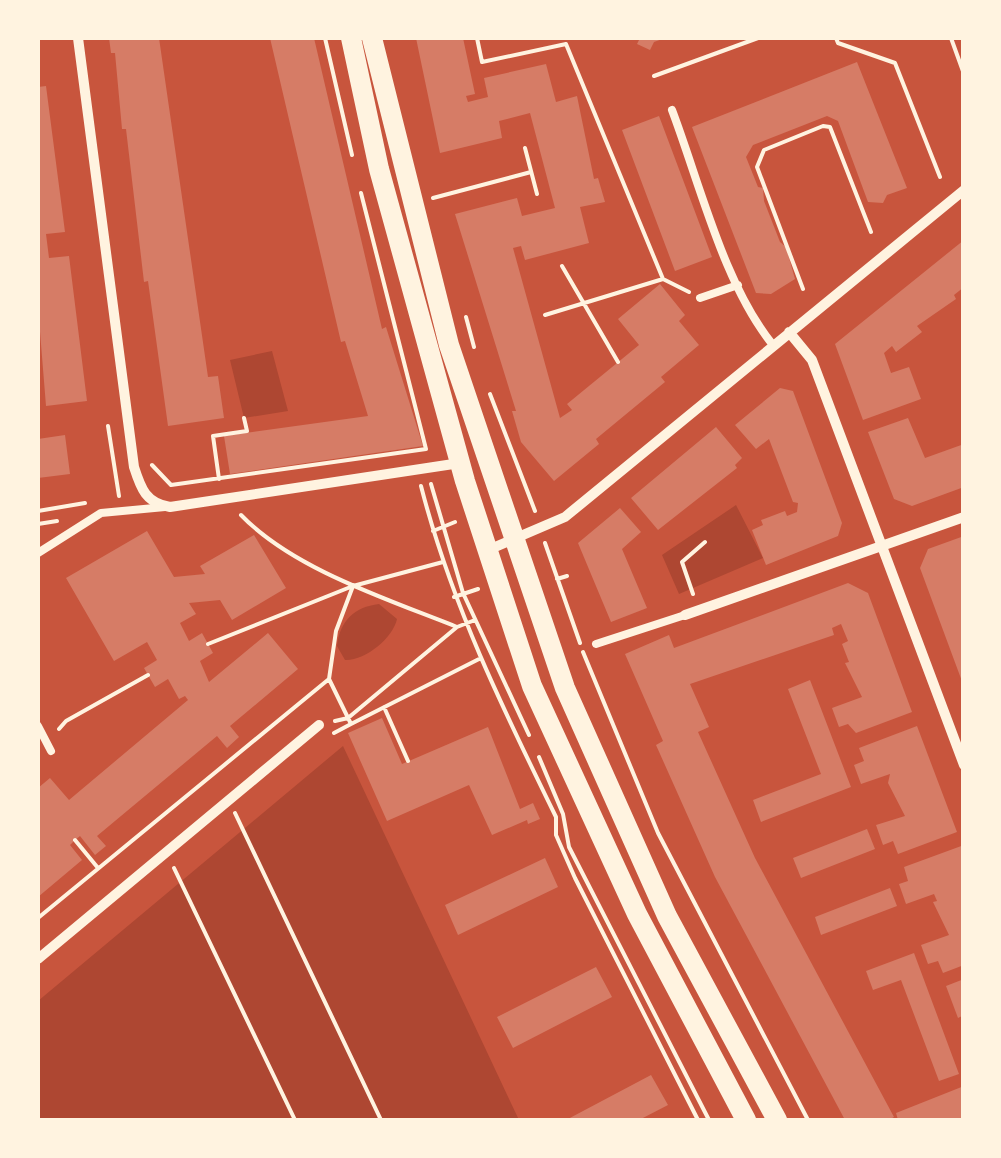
<svg xmlns="http://www.w3.org/2000/svg" width="1001" height="1158" viewBox="0 0 1001 1158" font-family="Manrope,sans-serif">
<style>
.green{fill:#ae4732}
.building{fill:#d67c66}
.lines{fill:none;stroke-linecap:round;stroke-linejoin:round}
.path{stroke:#fff3e0;stroke-width:4}
.service{stroke:#fff3e0;stroke-width:8}
.minor{stroke:#fff3e0;stroke-width:10}
.secondary{stroke:#fff3e0;stroke-width:20}
</style>
<rect width="100%" height="100%" fill="#c8553d"/>
<path class="green" d="M272,351L288,411L244,418L230,360Z
M736,505L763,558L679,594L662,555Z
M379,604L397,619C393,638 365,661 345,660L337,646C340,621 354,607 379,604Z
M343,746L519,1120H38V1001Z"/>
<path class="building" d="M109,38H159L208,377L218,376L224,418L168,426L148,281L144,282L126,129H122L115,53H111Z
M270,38H314L382,329L386,327L423,446L230,474L224,436L368,416L345,341L341,342Z
M416,38H463L475,94L466,96L468,102L488,97L484,78L546,64L556,102L577,96L594,179L598,178L605,202L580,207L589,243L525,260L521,246L513,248L560,418L572,410L567,404L639,345L618,319L660,284L685,315L679,321L699,345L661,377L665,382L596,439L599,444L554,481L521,442L512,411H516L455,214L517,198L522,216L555,208L530,113L499,121L502,138L440,153Z
M640,38H665L654,42L650,50L637,44Z
M857,62L907,188L887,195L883,203L868,202L838,121L827,116L753,145L746,157L758,187L763,188L764,201L780,242L786,247L795,279L771,294L756,293L692,127Z
M46,86L65,232L46,234L49,258L69,256L87,401L46,406L38,307V87Z
M659,116L712,257L675,271L622,130Z
M964,240V287L954,295L956,299L917,326L922,332L896,352L892,346L884,353L891,373L909,367L921,399L863,420L835,344Z
M780,388L793,391L842,523L838,536L766,565L752,530L763,525L761,520L785,511L787,516L797,512L798,503L793,502L769,439L756,449L735,425Z
M908,418L925,458L964,444V487L912,506L894,499L868,432Z
M716,427L742,458L735,465L737,468L658,530L631,498Z
M65,435L70,474L38,478V439Z
M620,508L641,532L622,549L647,608L611,622L578,543Z
M147,531L174,577L205,574L200,566L254,535L286,588L232,620L220,600L189,603L196,614L180,623L189,641L202,633L213,653L200,661L209,682L268,633L298,669L230,726L239,737L227,748L217,736L97,836L106,846L95,855L80,836L75,840L70,845L82,860L38,897V788L50,778L69,800L188,700L185,696L179,699L168,679L155,687L144,668L157,660L147,642L114,661L66,578Z
M964,536V684H963L920,568L928,549Z
M848,583L868,593L912,712L856,733L848,724L839,727L832,708L862,697L845,663L849,662L842,644L848,641L841,624L832,628L834,635L690,684L709,727L698,732L755,858L894,1117L889,1120H845L715,877L656,745L663,741L625,654L669,635L674,648Z
M810,680L851,787L761,822L753,800L821,774L788,689Z
M382,718L402,764L488,727L520,809L533,803L540,819L528,824L527,820L492,835L469,785L387,821L348,733Z
M917,726L957,832L898,854L893,841L883,845L876,825L905,816L888,783L890,774L861,784L854,765L864,761L859,748Z
M867,829L875,849L801,878L793,858Z
M964,845V965L943,973L938,961L928,964L921,945L949,935L933,902L937,901L934,894L906,904L899,884L908,881L904,867Z
M545,858L558,887L458,935L445,905Z
M890,888L897,906L821,935L815,917Z
M914,953L959,1074L939,1081L901,980L873,990L866,971Z
M596,967L612,997L513,1048L497,1017Z
M964,979V1015L958,1018L946,986Z
M651,1075L668,1105L639,1120H566Z
M964,1086V1120H898L896,1113Z"/>
<g class="lines">
<path class="path" d="M325,38L352,155
M477,38L482,62L566,44L663,279L689,292
M836,38L838,43L895,63L940,177
M951,38L964,74
M654,76L758,38
M525,148L537,194
M433,198L531,172
M562,266L618,362
M803,289L757,167L764,150L823,126L830,127L871,232
M545,315L663,279
M466,317L474,347
M490,394L535,511
M108,426L119,496
M152,465L171,485L426,449L361,193
M219,479L213,436L247,431L244,418
M431,484L463,593L529,735
M421,486C451,603 503,709 556,817V835L575,878L698,1120
M38,511L85,503
M241,515C293,569 387,599 457,627
M38,524L57,521
M433,531L455,522
M545,543L580,643
M557,579L567,576
M353,586L336,631L329,679L351,724L481,658
M693,594L682,562L705,542
M454,597L478,589
M208,644L353,586L443,562
M583,652L658,833L808,1120
M384,707L408,761
M335,721L348,718L457,627L475,620
M59,729L66,721L148,675
M334,733L351,724
M539,757L563,814L569,847L709,1120
M235,813L381,1120
M75,840L98,868
M174,868L295,1120
M38,918L329,679"/>
<path class="service" d="M672,110C700,184 724,285 773,345
M700,298L738,285
M38,553L101,513L165,507
M596,644L685,615
M38,726L51,751"/>
<path class="minor" d="M78,38L134,467C141,489 146,503 170,507L460,463
M789,332L812,360L964,765
M488,550L565,517L964,190
M685,615L964,517
M38,959L319,725"/>
<path class="secondary" d="M351,38L379,169L465,481L532,686L637,914L746,1120
M372,38L449,345L565,688L667,916L777,1120"/>
</g>
<rect width="1001" height="1158" fill="none" stroke="#fff3e0" stroke-width="80"/>
</svg>
